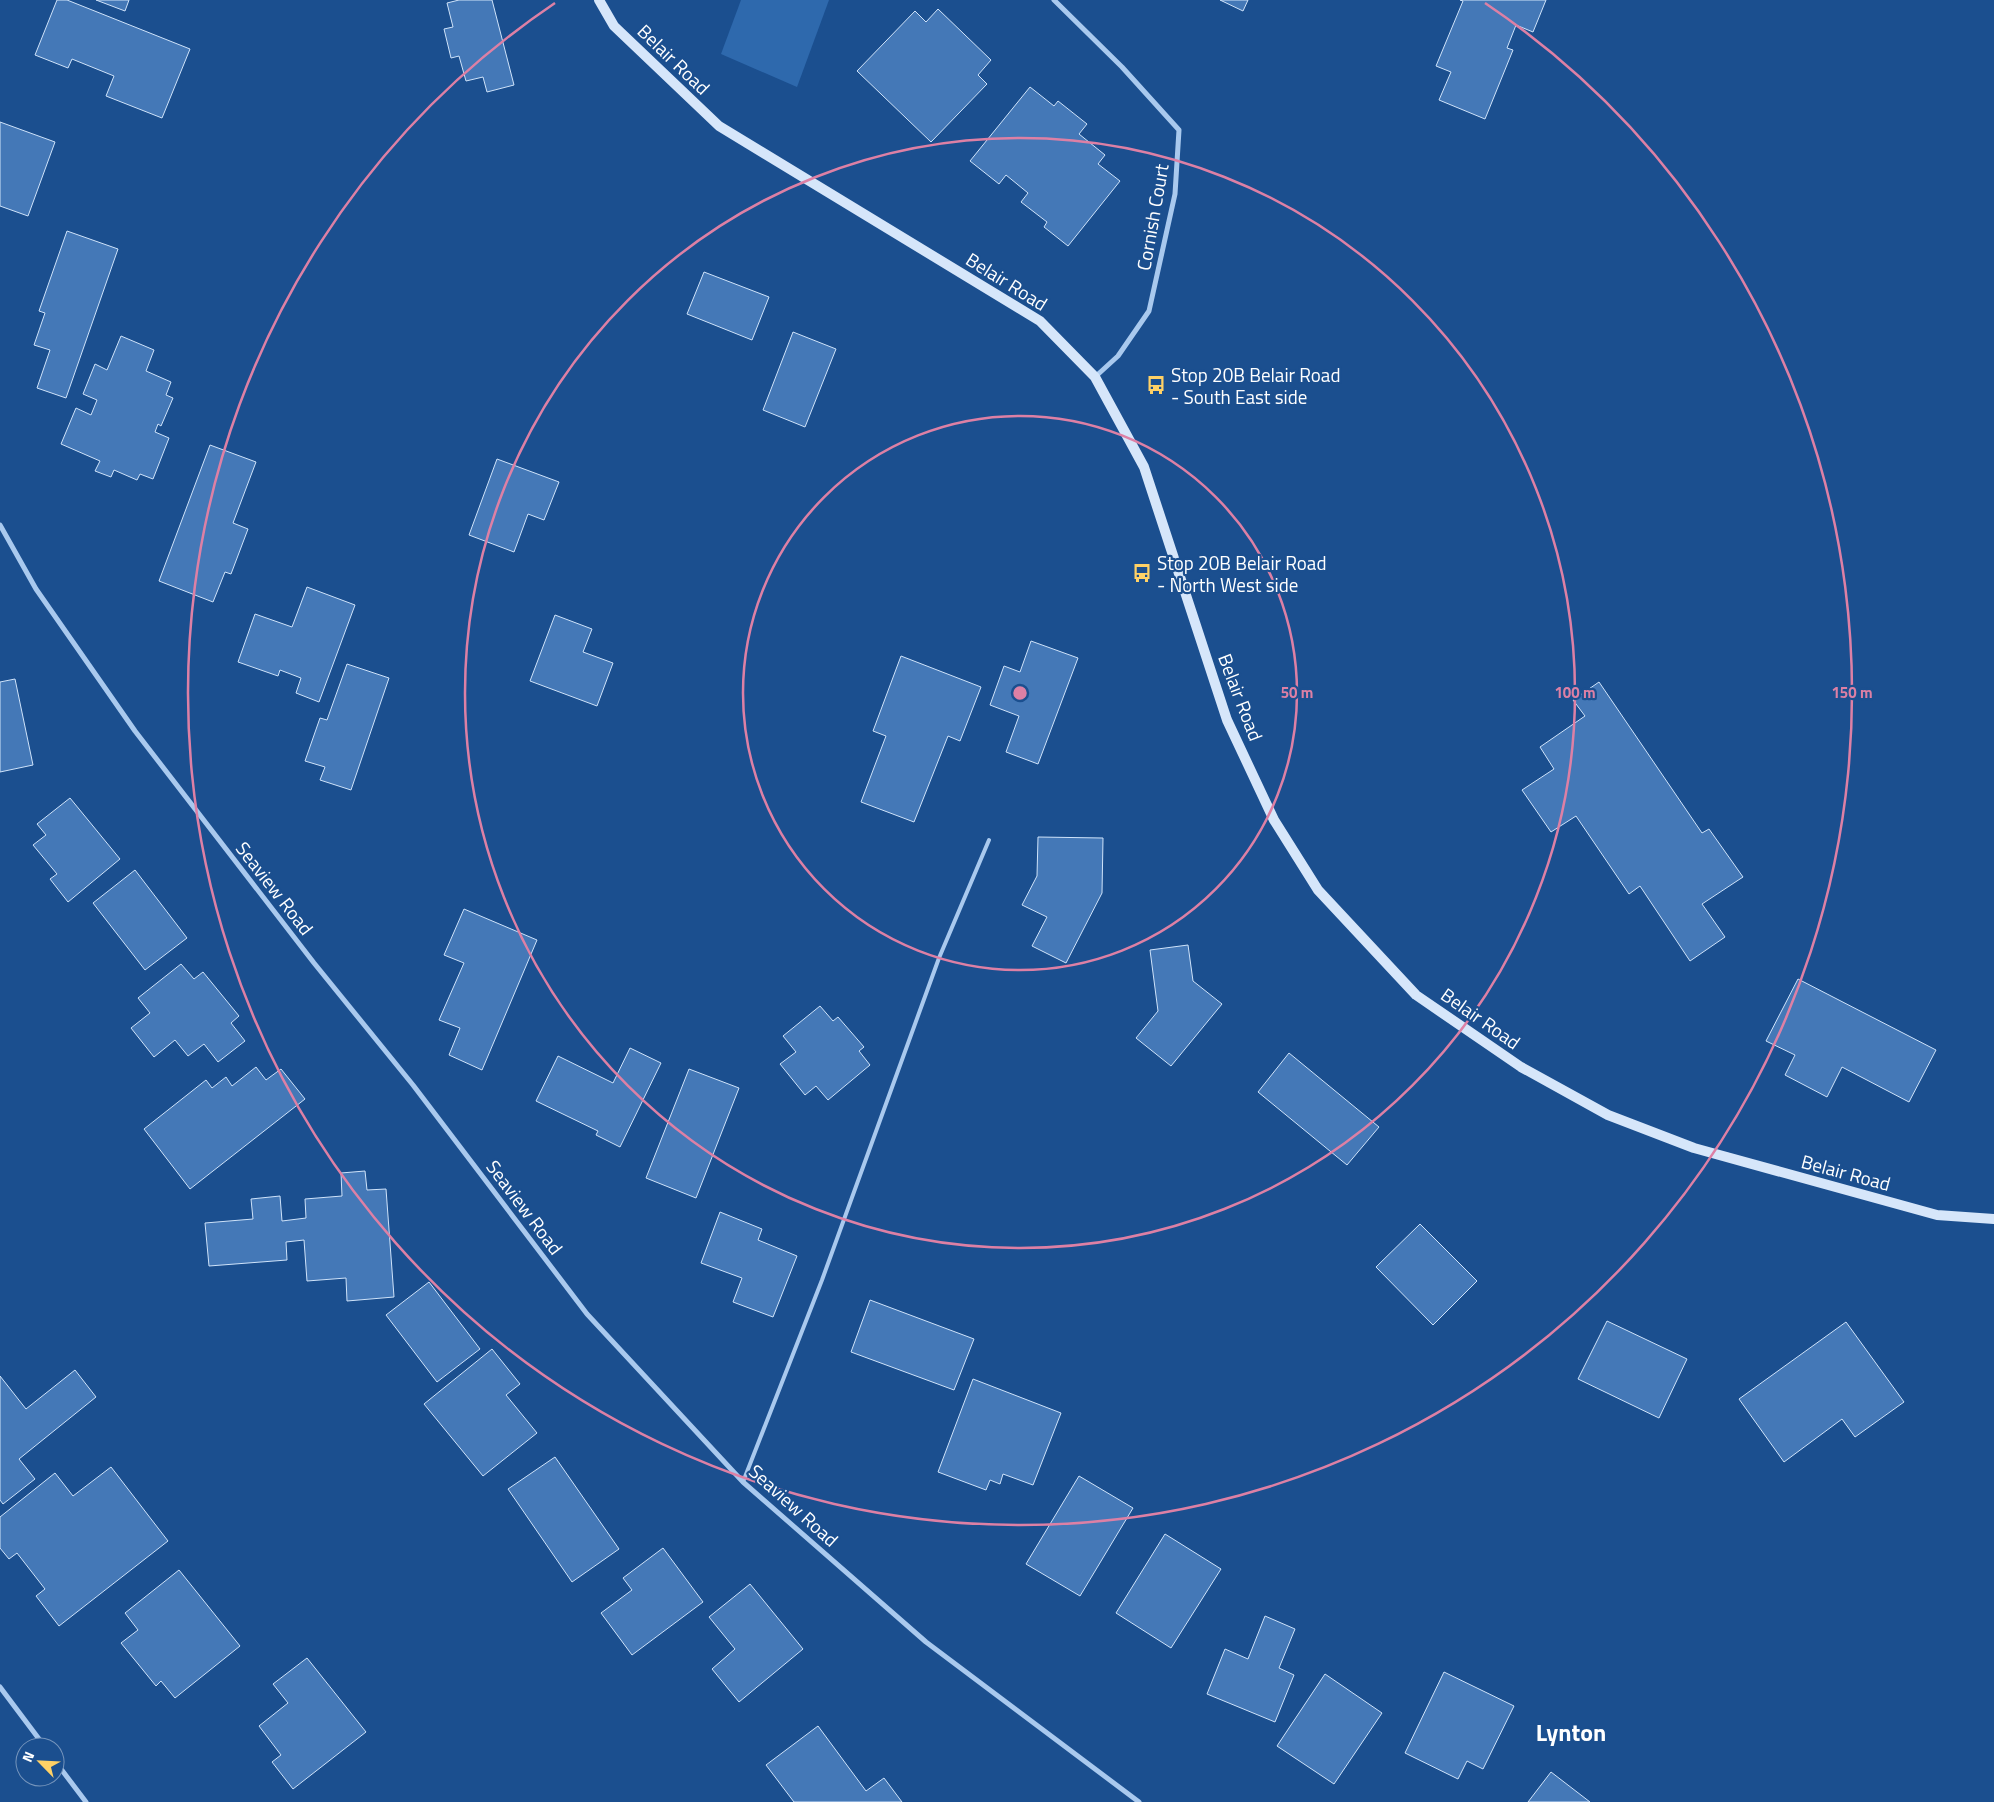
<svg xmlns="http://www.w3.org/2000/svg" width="1994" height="1802" viewBox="0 0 1994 1802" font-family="'Titillium Web',sans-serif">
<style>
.green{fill:#2e69ad}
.building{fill:#4478b7;stroke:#cfe3fa}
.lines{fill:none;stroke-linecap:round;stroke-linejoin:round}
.service{stroke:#a9c9ee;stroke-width:4}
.minor{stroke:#a9c9ee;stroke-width:5}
.secondary{stroke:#d6e6fa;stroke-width:10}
.ring{fill:none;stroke:#dd80a5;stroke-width:2.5}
.labels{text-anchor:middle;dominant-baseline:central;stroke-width:4.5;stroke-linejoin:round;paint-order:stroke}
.street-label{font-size:19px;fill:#fff;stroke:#1b4f8f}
.poi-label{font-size:19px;fill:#fff;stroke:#1b4f8f;text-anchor:start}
.district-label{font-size:24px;font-weight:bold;fill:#fff;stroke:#1b4f8f}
.centre{fill:#dd80a5;stroke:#1b4f8f;stroke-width:2.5}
.ring-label{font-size:15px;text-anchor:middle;font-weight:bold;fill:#dd80a5;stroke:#1b4f8f;stroke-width:4.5;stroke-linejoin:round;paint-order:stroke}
</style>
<rect width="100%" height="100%" fill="#1b4f8f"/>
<path class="green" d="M741,0H829L797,87L721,54Z"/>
<path class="building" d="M57,0H67L190,49L162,118L106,96L114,76L72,59L68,68L35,55Z
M96,0H129L125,11Z
M459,0H492L514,85L487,92L483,77L466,81L459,56L451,58L444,29L453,27L447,3Z
M1220,0H1248L1243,11Z
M1460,0H1546L1533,32L1516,25L1507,48L1513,50L1485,119L1439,100L1451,72L1436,66L1463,1Z
M938,9L991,60L978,75L987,84L931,142L857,71L915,11L926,22Z
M1030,87L1054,106L1058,101L1087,124L1079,134L1105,155L1098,164L1120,181L1068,246L1044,227L1047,222L1021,202L1028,193L1006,175L999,184L970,161Z
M0,122L55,142L28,216L0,206Z
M67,231L118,249L66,398L37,388L50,350L34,345L45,313L39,311Z
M704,272L769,297L752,340L687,314Z
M793,332L836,349L805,427L763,410Z
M121,336L154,350L146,371L171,382L166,395L173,398L161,426L158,424L155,432L169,438L153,479L140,474L137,480L114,470L111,477L95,471L100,461L61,444L76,408L91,415L97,400L83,394L95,364L107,370Z
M210,445L256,462L233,523L248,529L231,574L225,572L213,602L159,581Z
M497,459L559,482L544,520L528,514L514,552L469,535Z
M307,587L355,605L319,702L296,693L301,678L280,670L278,676L238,662L255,614L292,627Z
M555,615L592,629L583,652L613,663L597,706L530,681Z
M1031,641L1078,658L1038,764L1006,752L1019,716L990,705L1004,666L1020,672Z
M901,656L981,687L960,741L948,736L914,822L861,802L886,736L873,731Z
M347,664L389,678L351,790L320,780L325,767L305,761L320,718L327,720Z
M15,679L33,765L0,772V682Z
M1599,682L1702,833L1709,829L1743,877L1702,904L1725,937L1690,961L1640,886L1629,894L1576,816L1551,832L1522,790L1554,769L1540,747L1585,716L1573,700Z
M70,798L120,859L68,902L50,879L57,874L33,845L46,835L37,824Z
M1038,837L1103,838L1102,893L1066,963L1032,946L1047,917L1022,905L1037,876Z
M135,870L187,938L145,970L93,903Z
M464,909L537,940L482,1070L449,1055L460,1028L439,1020L464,963L444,955Z
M1188,945L1193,981L1222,1004L1171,1066L1136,1038L1158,1011L1150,950Z
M181,964L194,979L203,972L239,1016L231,1023L245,1041L218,1062L204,1044L188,1056L175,1040L154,1057L131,1028L150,1013L138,998Z
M1798,979L1936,1050L1909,1102L1842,1067L1827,1097L1785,1075L1795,1055L1766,1041Z
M820,1006L833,1021L838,1017L864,1047L859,1051L870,1065L828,1100L816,1086L805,1095L780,1064L796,1052L783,1036Z
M630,1048L661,1063L620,1147L596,1135L598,1131L536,1101L558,1056L613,1083Z
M1289,1053L1379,1127L1347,1165L1258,1092Z
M256,1067L266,1080L281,1069L305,1099L190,1189L144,1129L206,1080L212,1088L226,1077L232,1086Z
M689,1069L739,1088L696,1198L646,1178Z
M365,1171L367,1190L386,1189L394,1297L347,1301L346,1278L307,1281L304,1240L286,1242L287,1260L209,1266L205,1223L253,1219L251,1199L280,1196L282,1221L306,1218L305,1199L342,1196L341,1173Z
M720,1212L762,1229L758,1240L797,1256L773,1317L733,1302L742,1278L701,1263Z
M1420,1224L1477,1281L1433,1325L1376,1267Z
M429,1282L480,1349L437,1382L386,1315Z
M870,1300L974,1339L954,1390L851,1352Z
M1607,1321L1687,1359L1659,1418L1578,1379Z
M1846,1322L1904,1402L1855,1437L1842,1419L1784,1462L1739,1399Z
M492,1349L520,1384L506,1395L537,1433L483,1476L424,1404Z
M75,1370L96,1397L19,1459L35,1479L3,1504L0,1500V1376L26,1409Z
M973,1379L1061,1413L1033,1485L1003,1474L1000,1484L990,1480L986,1490L938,1472Z
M555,1457L619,1549L572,1582L508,1489Z
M111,1467L168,1541L59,1626L36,1596L45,1589L17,1553L9,1559L0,1548V1517L55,1473L73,1496Z
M1079,1476L1133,1508L1080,1596L1026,1564Z
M1165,1534L1221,1569L1171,1648L1116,1613Z
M663,1548L703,1602L632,1655L601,1613L632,1590L623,1578Z
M179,1570L240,1646L175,1698L161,1681L156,1686L121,1643L138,1630L125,1613Z
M750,1584L803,1649L739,1702L712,1669L735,1649L709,1617Z
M1265,1616L1295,1629L1279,1668L1294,1675L1275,1722L1207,1694L1225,1649L1248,1659Z
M307,1658L366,1732L293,1789L272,1762L281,1755L259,1726L288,1703L273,1684Z
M1444,1672L1514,1706L1483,1769L1467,1761L1458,1779L1405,1753Z
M1325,1674L1382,1713L1334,1784L1277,1746Z
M818,1726L866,1791L884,1778L902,1802H794L766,1765Z
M1551,1772L1590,1802H1528Z"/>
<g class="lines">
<path class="service" d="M743,1482L822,1280L939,958L989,840"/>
<path class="minor" d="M1054,0L1122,67L1179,130L1175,194L1149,311L1118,356L1095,377
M0,525L36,589L135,731L314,963L413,1085L587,1314L743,1482L926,1642L1139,1802
M0,1687L45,1747
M55,1761L86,1802"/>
<path class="secondary" d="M599,0L614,26L719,126L1040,321L1095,377L1144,467L1227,720L1274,820L1318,890L1416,995L1521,1067L1608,1115L1694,1148L1937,1215L1994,1219"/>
</g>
<g class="ring">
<circle cx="1020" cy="693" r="277"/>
<circle cx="1020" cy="693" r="555"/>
<path d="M1485 3A832 832 0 1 1 555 3"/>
</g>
<defs>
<g id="bus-bare" transform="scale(1.5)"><path d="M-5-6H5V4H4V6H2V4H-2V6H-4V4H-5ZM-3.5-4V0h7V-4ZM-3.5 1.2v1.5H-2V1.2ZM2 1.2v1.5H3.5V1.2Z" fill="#ffd166" stroke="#1b4f8f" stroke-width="2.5" paint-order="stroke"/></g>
</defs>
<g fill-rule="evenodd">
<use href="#bus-bare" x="1156" y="385"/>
<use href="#bus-bare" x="1142" y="573"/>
</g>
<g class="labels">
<g class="street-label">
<text transform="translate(674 59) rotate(44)">Belair Road</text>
<text transform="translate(1152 217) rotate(-80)">Cornish Court</text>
<text transform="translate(1007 281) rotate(32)">Belair Road</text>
<text transform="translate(1241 697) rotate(69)">Belair Road</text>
<text transform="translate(275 888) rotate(52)">Seaview Road</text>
<text transform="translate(1481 1018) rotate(35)">Belair Road</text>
<text transform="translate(1846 1172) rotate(15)">Belair Road</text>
<text transform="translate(525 1207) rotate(53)">Seaview Road</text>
<text transform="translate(794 1505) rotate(42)">Seaview Road</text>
</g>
<g class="poi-label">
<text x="1171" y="374">Stop 20B Belair Road<tspan x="1171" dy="22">- South East side</tspan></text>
<text x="1157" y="562">Stop 20B Belair Road<tspan x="1157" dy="22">- North West side</tspan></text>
</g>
<g class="district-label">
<text x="1571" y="1732">Lynton</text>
</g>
</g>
<circle cx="1020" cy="693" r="8" class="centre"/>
<g class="ring-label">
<text x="1297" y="698">50 m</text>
<text x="1575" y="698">100 m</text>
<text x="1852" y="698">150 m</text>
</g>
<g transform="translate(40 1762) rotate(294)"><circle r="24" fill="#1b4f8f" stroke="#7695bc"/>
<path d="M0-4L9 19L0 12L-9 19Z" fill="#ffd166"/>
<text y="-8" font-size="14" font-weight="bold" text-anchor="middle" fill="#ffffff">N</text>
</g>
</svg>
